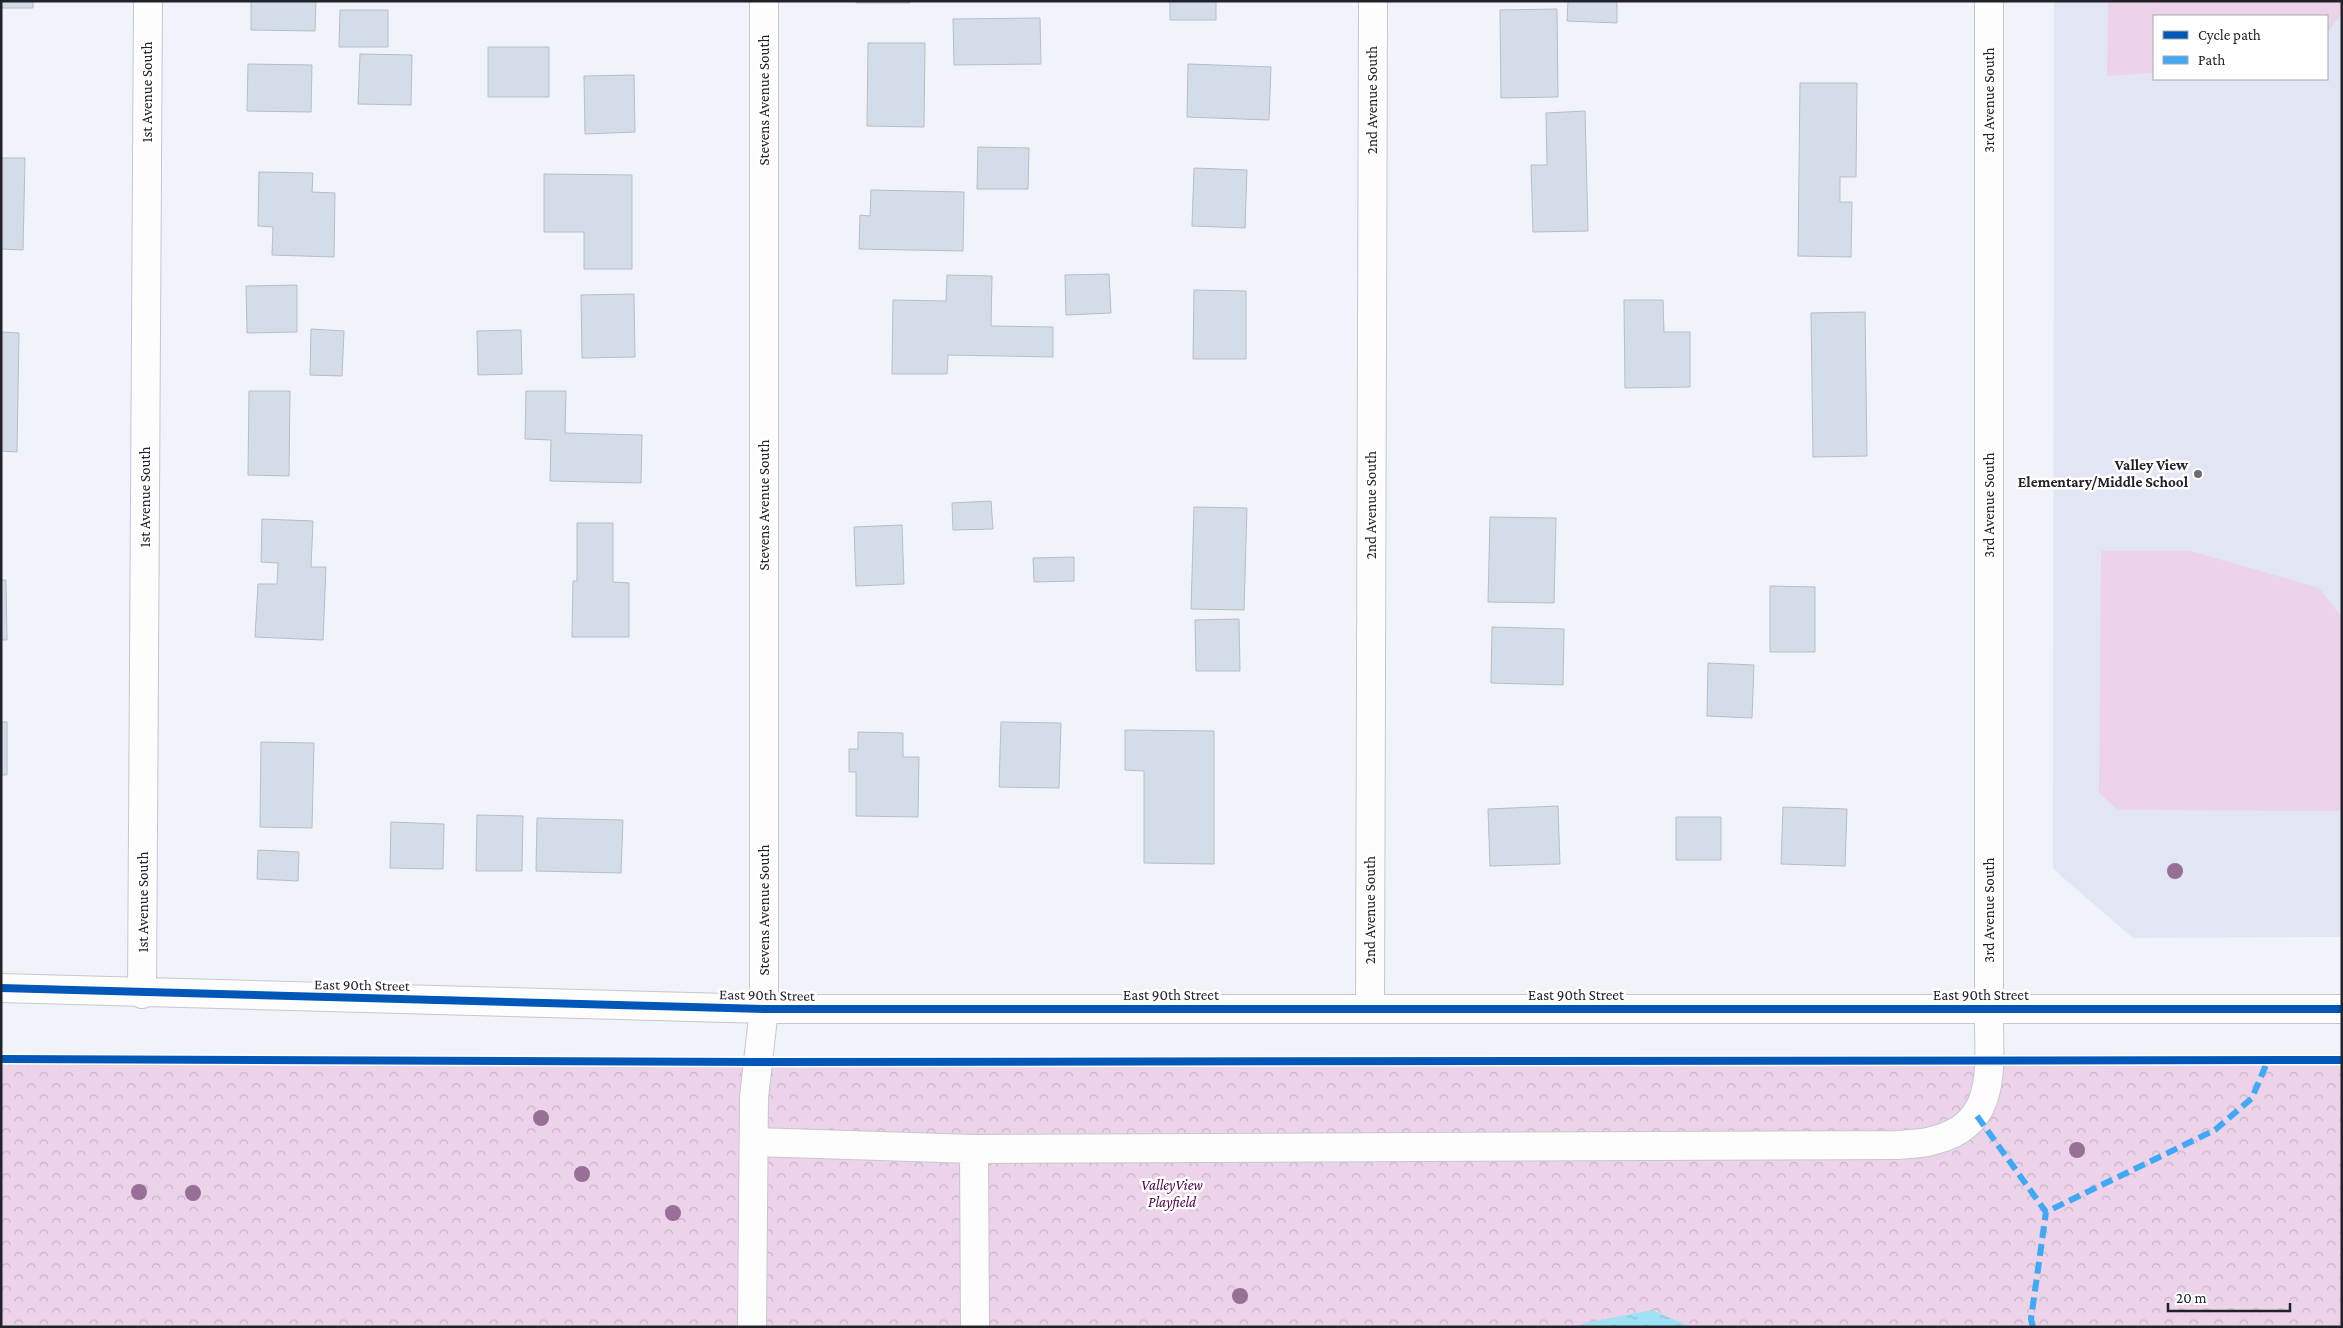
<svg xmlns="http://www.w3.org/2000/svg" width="2343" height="1328" viewBox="0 0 2343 1328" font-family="'Crimson Pro',serif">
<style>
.built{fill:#e2e6f4;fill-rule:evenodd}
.grass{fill:#ecd3e9}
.forest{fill:url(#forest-crowns)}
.water{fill:url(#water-ripples)}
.building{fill:#d3dde9;stroke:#b9bdc2}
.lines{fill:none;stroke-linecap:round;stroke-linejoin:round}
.minor-casing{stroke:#c6c7ce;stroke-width:30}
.minor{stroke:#fdfdfe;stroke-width:28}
.quiet{stroke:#3fa9f5;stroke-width:6;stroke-dasharray:12 6;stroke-linecap:butt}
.cycleway-casing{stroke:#fff;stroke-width:11}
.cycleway{stroke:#0057b8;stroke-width:8}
.tree{fill:#986f96}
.poi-dot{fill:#6a6c73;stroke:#fff;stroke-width:2}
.labels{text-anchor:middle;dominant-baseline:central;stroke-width:5;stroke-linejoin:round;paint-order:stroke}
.street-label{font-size:15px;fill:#22232a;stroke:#fff}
.poi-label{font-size:15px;font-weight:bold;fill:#22232a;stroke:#fff;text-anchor:end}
.park-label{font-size:15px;font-style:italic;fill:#4f0343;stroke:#fff}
</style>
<defs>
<pattern id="forest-crowns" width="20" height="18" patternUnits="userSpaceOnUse" patternTransform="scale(1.25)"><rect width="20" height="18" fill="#ecd3e9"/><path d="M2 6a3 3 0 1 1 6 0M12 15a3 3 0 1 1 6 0" fill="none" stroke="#cab5c8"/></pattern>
<pattern id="water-ripples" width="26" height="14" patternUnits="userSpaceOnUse" patternTransform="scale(1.25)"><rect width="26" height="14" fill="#9ee2f3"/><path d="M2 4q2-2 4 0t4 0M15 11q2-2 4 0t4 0" fill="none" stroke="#88c2d0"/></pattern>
</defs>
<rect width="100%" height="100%" fill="#f1f3fb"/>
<path class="built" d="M2054,1H2342V937L2133,938L2053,869ZM2154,16H2327V79H2154Z"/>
<path class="grass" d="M2108,1H2342V13L2327,33V16H2154V73L2107,76Z
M2101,551H2191L2319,588L2342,617V811L2118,810L2099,793Z"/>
<path class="forest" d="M1,1059L2342,1060V1327H1Z"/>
<path class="water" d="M1652,1310L1691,1327H1577L1585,1323Z"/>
<path class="building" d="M1,1H33V8H1Z
M251,1H316L315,31L251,30Z
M856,1H910V3H856Z
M1170,1H1216V20H1170Z
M1568,1H1617V23L1567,21Z
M1557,9L1558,97L1501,98L1500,10Z
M340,10H388V47H339Z
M1040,18L1041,64L954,65L953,19Z
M868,43H925L924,127L867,126Z
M488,47H549V97H488Z
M360,54L412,55L411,105L358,104Z
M248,64L312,65L311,112L247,111Z
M1188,64L1271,67L1269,120L1187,117Z
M634,75L635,132L585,134L584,76Z
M1800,83H1857L1856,177H1840V202H1852L1851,257L1798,256Z
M1585,111L1588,231L1533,232L1531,165H1547L1546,113Z
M978,147L1029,148L1028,189H977Z
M1,158H25L23,250L1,249Z
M1194,168L1247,170L1245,228L1192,226Z
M259,172L313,173L312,192L335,193L334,257L272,255L273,227L258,226Z
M544,174L632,175V269H584V232H544Z
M871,190L964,192L963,251L859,249L860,215L870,216Z
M1109,274L1111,313L1066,315L1065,275Z
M947,275L992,276L991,326L1053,327V357L948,355L947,374H892L893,300L946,301Z
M297,285V332L247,333L246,286Z
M1194,290L1246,291V359H1193Z
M634,294L635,357L582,358L581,295Z
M1624,300H1663L1664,332H1690V387L1625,388Z
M1865,312L1867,456L1813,457L1811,313Z
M311,329L344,331L342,376L310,375Z
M521,330L522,374L478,375L477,331Z
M1,332L19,333L17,452L1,451Z
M249,391H290L289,476L248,475Z
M526,391H566L565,433L642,435L641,483L550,481L551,440L525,439Z
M991,501L993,529L953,530L952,503Z
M1194,507L1247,508L1244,610L1191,609Z
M1490,517L1556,518L1554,603L1488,602Z
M262,519L313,521L311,567H326L323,640L255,637L258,584H277L278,563L261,562Z
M577,523H613V582L629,583V637H572L573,581H577Z
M902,525L904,584L856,586L854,527Z
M1074,557V581L1034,582L1033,558Z
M1,580H6L7,640H1Z
M1770,586L1815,587V652H1770Z
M1239,619L1240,671H1196L1195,620Z
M1492,627L1564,629L1563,685L1491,683Z
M1708,663L1754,665L1752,718L1707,716Z
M1,722H7V775H1Z
M1001,722L1061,723L1059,788L999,787Z
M1125,730L1214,731V864L1144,863V771L1125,770Z
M858,732L903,733V757H919L918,817L856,816V772H849V749H858Z
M261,742L314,743L312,828L260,827Z
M1558,806L1560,864L1490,866L1488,809Z
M1783,807L1847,809L1845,866L1781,864Z
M477,815L523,816L522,871H476Z
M1676,817H1721V860H1676Z
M537,818L623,820L621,873L536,871Z
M391,822L444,824L443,869L390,868Z
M258,850L299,852L298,881L257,879Z"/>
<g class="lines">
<g class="minor-casing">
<path id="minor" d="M1,988L764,1009H2342
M142,994L148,1
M1370,1009L1373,1
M754,1142L974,1149L1897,1145C1909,1144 1923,1144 1935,1140C2001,1123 1988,1063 1989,1009V1
M974,1149L975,1327
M752,1327L754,1097L764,1009V1"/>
</g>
<use href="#minor" class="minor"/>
<path class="quiet" d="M1977,1116L2046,1212L2215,1130L2252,1098L2268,1060
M2033,1327L2031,1319L2046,1212"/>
<g class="cycleway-casing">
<path id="cycleway" d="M1,988L764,1009H2342
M1,1059L758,1062L2342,1060"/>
</g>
<use href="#cycleway" class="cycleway"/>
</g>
<g class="tree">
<circle cx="2175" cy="871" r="8"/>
<circle cx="541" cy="1118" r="8"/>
<circle cx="2077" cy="1150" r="8"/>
<circle cx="582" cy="1174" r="8"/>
<circle cx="139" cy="1192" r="8"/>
<circle cx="193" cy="1193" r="8"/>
<circle cx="673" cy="1213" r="8"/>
<circle cx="1240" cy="1296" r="8"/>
</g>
<circle class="poi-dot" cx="2198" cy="474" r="5"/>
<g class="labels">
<g class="street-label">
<text transform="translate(147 92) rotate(-90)">1st Avenue South</text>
<text transform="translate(764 100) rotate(-90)">Stevens Avenue South</text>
<text transform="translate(1372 100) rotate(-90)">2nd Avenue South</text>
<text transform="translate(1989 100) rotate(-90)">3rd Avenue South</text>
<text transform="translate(145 497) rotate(-90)">1st Avenue South</text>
<text transform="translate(764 505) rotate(-90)">Stevens Avenue South</text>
<text transform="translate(1371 505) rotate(-90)">2nd Avenue South</text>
<text transform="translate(1989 505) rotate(-90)">3rd Avenue South</text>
<text transform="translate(143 902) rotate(-90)">1st Avenue South</text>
<text transform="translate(764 910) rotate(-90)">Stevens Avenue South</text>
<text transform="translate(1370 910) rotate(-90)">2nd Avenue South</text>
<text transform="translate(1989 910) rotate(-90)">3rd Avenue South</text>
<text transform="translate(362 985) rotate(1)">East 90th Street</text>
<text transform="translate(767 995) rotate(1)">East 90th Street</text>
<text x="1171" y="995">East 90th Street</text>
<text x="1576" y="995">East 90th Street</text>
<text x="1981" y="995">East 90th Street</text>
</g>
<g class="poi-label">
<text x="2188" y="465">Valley View<tspan x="2188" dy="17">Elementary/Middle School</tspan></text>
</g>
<g class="park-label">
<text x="1172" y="1185">ValleyView<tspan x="1172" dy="17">Playfield</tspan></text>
</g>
</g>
<rect width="2343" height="1328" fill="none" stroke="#22232a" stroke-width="5"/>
<rect x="2153" y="15" width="175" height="65" fill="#ffffff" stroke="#a7a7aa"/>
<rect x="2163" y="31" width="25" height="8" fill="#0057b8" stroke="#a7a7aa"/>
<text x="2198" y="40" font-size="15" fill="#22232a">Cycle path</text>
<rect x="2163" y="56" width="25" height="8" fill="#3fa9f5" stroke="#a7a7aa"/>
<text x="2198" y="65" font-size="15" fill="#22232a">Path</text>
<path d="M2168 1303v8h122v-8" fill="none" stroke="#22232a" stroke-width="2.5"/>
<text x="2176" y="1303" font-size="15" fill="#22232a" stroke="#ffffff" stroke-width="4" paint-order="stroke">20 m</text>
</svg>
